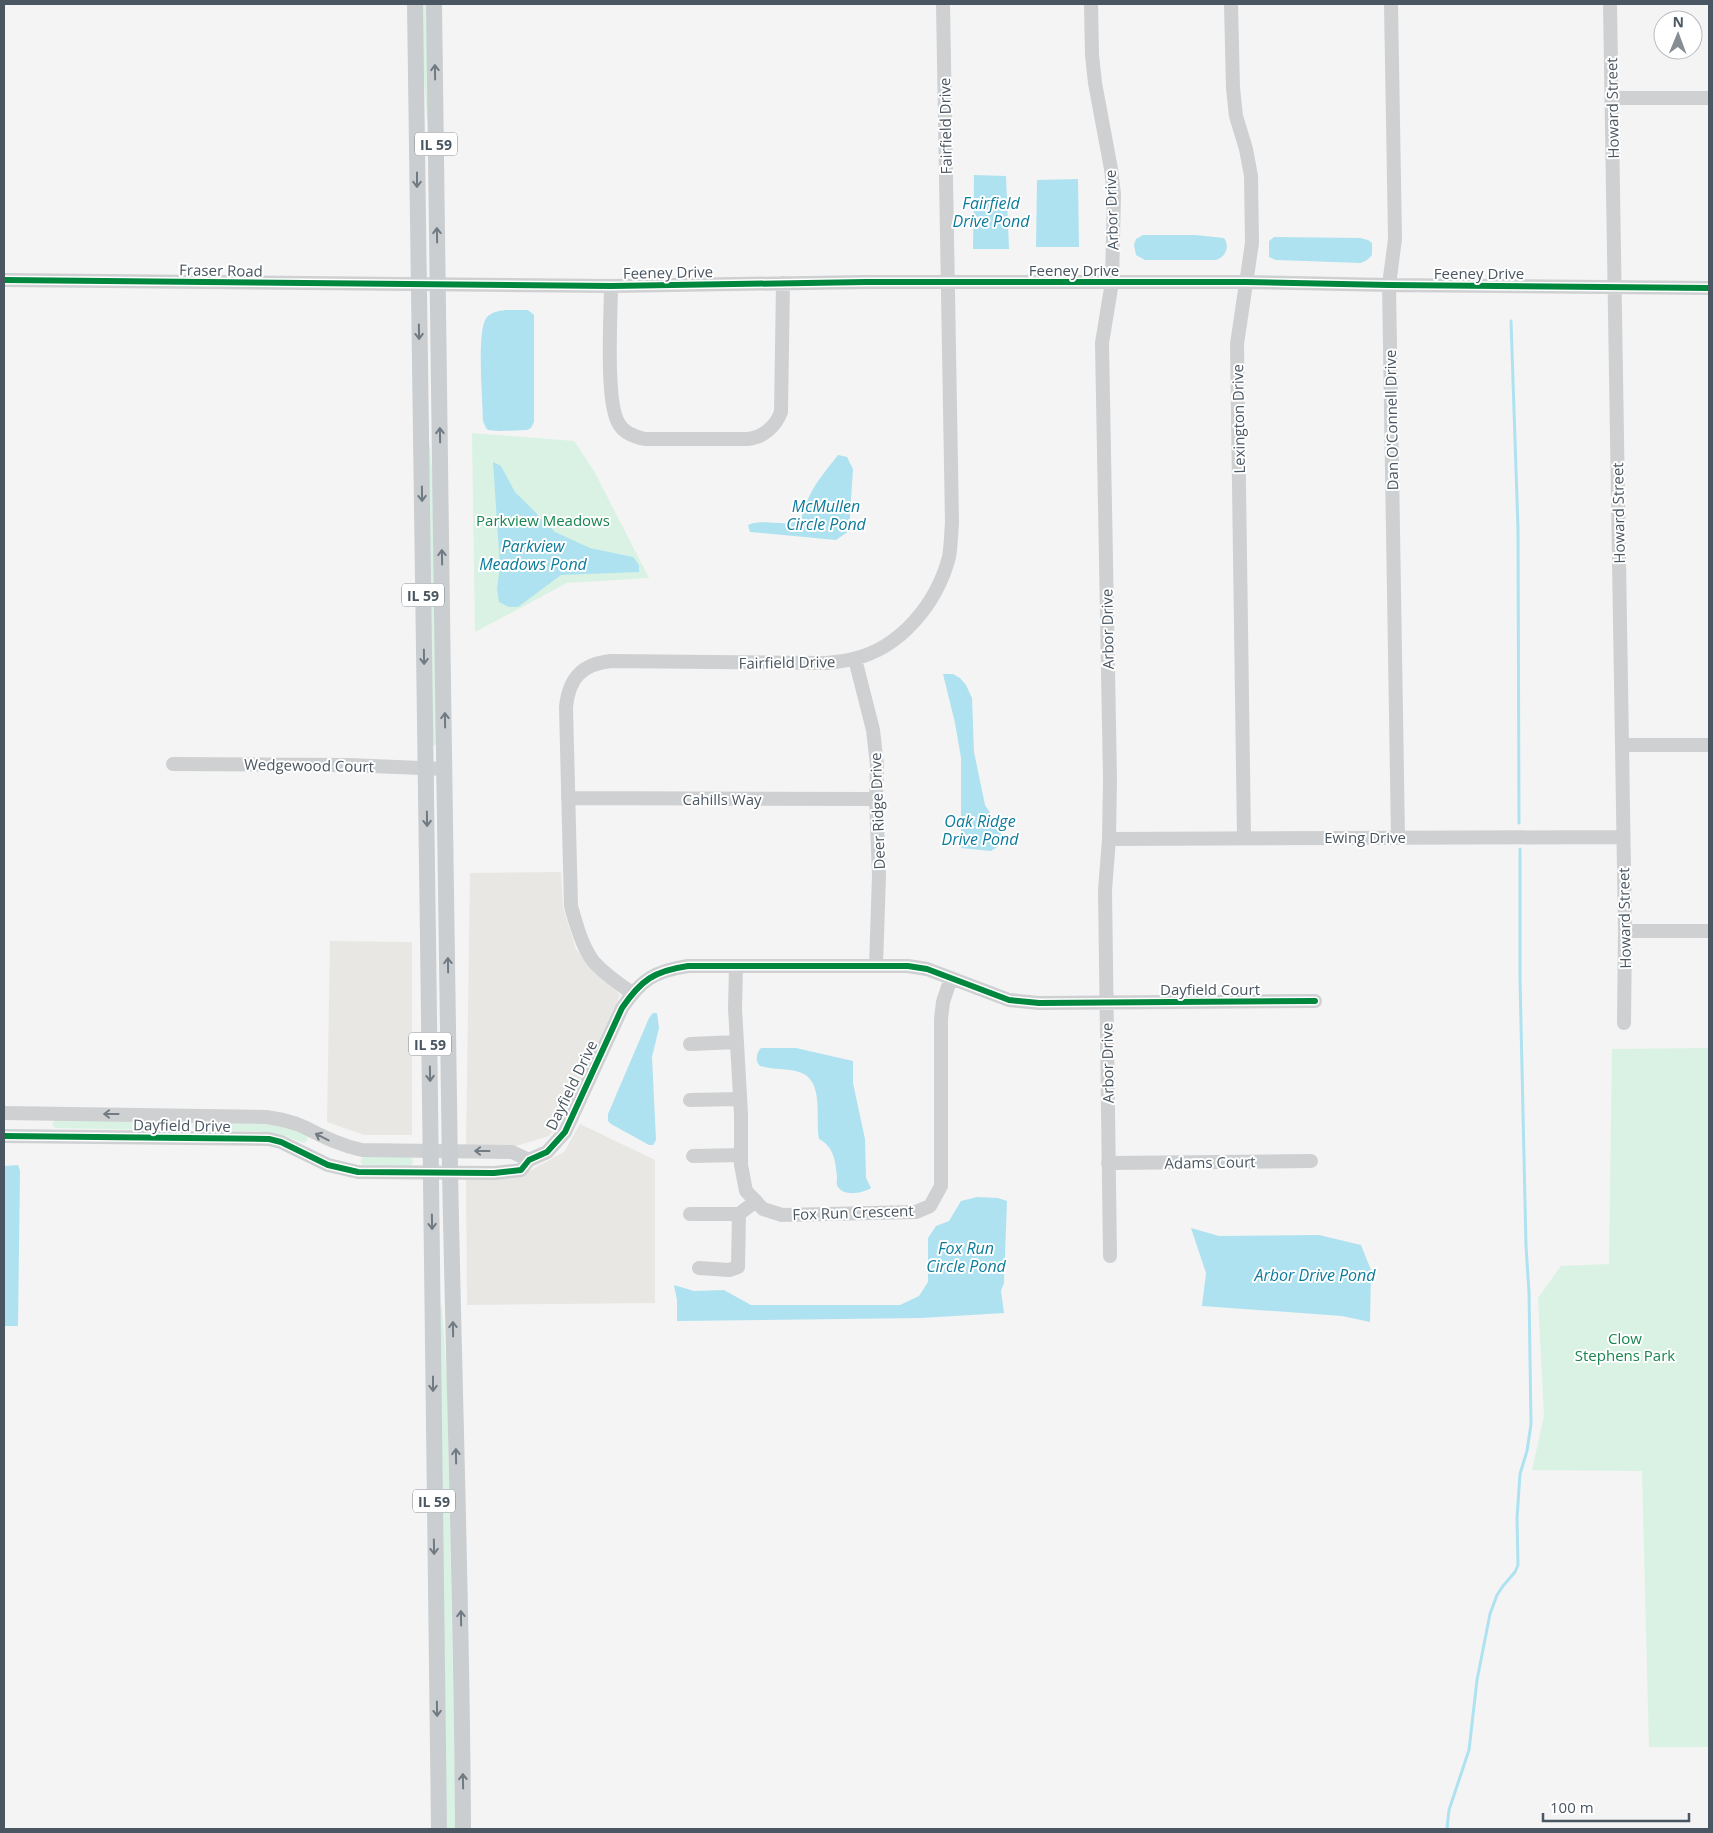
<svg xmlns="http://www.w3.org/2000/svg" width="1713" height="1833" viewBox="0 0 1713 1833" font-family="'Open Sans',sans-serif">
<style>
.commercial{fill:#e8e7e3}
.green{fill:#d9f2e3}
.water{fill:#aee2f0}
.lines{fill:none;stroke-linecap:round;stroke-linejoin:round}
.stream{stroke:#aee2f0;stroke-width:3}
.minor{stroke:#ced0d2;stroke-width:14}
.major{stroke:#caced1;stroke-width:16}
.cycleway-casing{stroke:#fff;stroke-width:9}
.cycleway{stroke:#00873e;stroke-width:6}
.oneway{stroke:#707a83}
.oneway2{stroke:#727b83}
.labels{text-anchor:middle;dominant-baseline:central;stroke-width:4;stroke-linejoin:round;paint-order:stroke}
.shield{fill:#fff;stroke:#808990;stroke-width:1}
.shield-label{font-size:14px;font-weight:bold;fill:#4a5661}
.street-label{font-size:15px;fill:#4a5661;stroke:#fff}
.park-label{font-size:15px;fill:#17864f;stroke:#fff}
.water-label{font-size:16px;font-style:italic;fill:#0c7c9b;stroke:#fff}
</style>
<rect width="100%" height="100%" fill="#f4f4f4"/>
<path class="commercial" d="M561,872L563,907L576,949L620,995L569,1107L549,1136L516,1146L466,1149L470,873Z
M330,941L412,942V1135H364L327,1122Z
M580,1124L655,1160V1303L467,1305L466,1175H522L564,1152Z"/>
<path class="green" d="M422,4H427L430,120H427L423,65Z
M472,433L574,441L594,471L649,578L567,583L475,632Z
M427,446H430L435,503L438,745H432Z
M1709,1048V1747H1649L1642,1471L1532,1470L1544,1416L1538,1298L1561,1266L1609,1264L1612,1049Z
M55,1119L156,1121L159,1125L158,1128L154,1130L57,1128L54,1127L52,1124Z
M195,1121C233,1122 271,1120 306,1135L308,1139L304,1143L282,1135L257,1131H197L192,1127L193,1123Z
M363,1157H409L412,1158L413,1162L411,1166L363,1165L360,1162Z
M439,1307H442L447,1378L456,1829H445Z"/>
<path class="water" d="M974,175L1006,176L1009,249H973Z
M1078,179L1079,247H1036L1037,180Z
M1143,235H1195L1224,238C1230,246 1226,257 1216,260H1145L1136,255L1134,245L1136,239Z
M1274,237L1360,238L1368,240L1372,243V255L1367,260L1361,263L1276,260L1269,257V241Z
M505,310H528L534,315V422L531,428L527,430L499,431L488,430L486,428L483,421C483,402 476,329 487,317C492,312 499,311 505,310Z
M838,455L847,457L853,469L849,531L836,540L750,532L748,525C765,518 785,528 801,520C808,491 820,478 838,455Z
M493,462L501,466L515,492L555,532L590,548L633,557L639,565V572L561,575L518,607H509L499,602L497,589L500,566Z
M943,674H953L960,678L966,685L972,698L974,752L985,805L1000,828L1002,844L991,851L961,848V758L955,723Z
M653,1013H657L659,1028L652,1057L656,1140L653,1145H649L611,1124L608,1121V1114L649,1018Z
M761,1048H796L853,1061V1083L865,1139L866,1178L871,1188C864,1193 844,1197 838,1187C836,1184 837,1180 837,1176C835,1160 834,1147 819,1139C815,1118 825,1080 799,1072C787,1068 773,1070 760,1066C755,1062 756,1053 761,1048Z
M18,1165L20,1171L18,1326H4V1166Z
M977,1197L998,1198L1007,1201L1004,1283L1001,1291L1004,1313L921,1318L677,1321V1300L674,1285L694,1291L724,1290L751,1305H900L919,1296L928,1282V1238L936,1226L949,1221L961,1201Z
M1191,1228L1219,1236L1319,1235L1361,1245L1371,1270L1370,1322L1342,1316L1202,1306L1206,1273Z"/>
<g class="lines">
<path class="stream" d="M1511,321L1518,529L1519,823
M1447,1829L1449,1810L1469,1750L1477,1680L1490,1614L1497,1595L1503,1586L1515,1572L1518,1565L1517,1518L1520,1474L1527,1451L1531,1424L1529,1292L1526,1246L1520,979V849"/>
<path class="minor" d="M1091,4L1092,55L1095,83L1111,169L1114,194L1112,282L1102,343L1110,779L1109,839L1105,890L1110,1256
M1231,4L1233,88L1236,116L1246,149L1251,176L1252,243L1237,344L1244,838
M1391,4L1395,239L1389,285L1398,837
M1610,4L1625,931L1624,1023
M1613,98H1709
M4,280L611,286L866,282H1246L1389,285L1709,288
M611,286C611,314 605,403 619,424C624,433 635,437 645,439H747C763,438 776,426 781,412L783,283
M855,659L873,730L877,765L876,799L879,875L876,966
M1622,745H1709
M173,764L348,765L445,769
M568,798L876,799
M1109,839L1622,837
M1625,931H1709
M736,966L735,1008L741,1114V1165L746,1191L763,1209L782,1215L916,1212L930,1206L941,1186V1019L943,1002L951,978
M632,993C618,983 604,974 593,961C582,946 576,924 571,906L566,707C569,678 582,664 611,661L827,663C836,662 845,661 853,659C901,648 937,603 949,557C951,546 951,534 952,523L943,4
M690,1044L737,1042
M690,1100L740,1099
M4,1113L266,1117C279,1119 292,1121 304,1127C324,1137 339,1145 362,1150L512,1152L529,1160
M4,1136L269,1139L281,1142L328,1165L358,1172L494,1173L521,1170L529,1160L547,1152L565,1132L622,1008C641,980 654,971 688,966H908L927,969L1009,1000L1039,1003L1315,1001
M693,1156L741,1155
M1108,1163L1311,1161
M690,1214H739
M699,1268L729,1270L738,1267L739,1214L756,1201"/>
<path class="major" d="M415,4L428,938L439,1829
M434,4C439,392 444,781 450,1169C454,1389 462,1609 463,1829"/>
<g class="cycleway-casing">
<path id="cycleway" d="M4,280L611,286L866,282H1246L1389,285L1709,288
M4,1136L269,1139L281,1142L328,1165L358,1172L494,1173L521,1170L529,1160L547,1152L565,1132L622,1008C641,980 654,971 688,966H908L927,969L1009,1000L1039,1003L1315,1001"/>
</g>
<use href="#cycleway" class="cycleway"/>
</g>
<defs><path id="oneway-shaft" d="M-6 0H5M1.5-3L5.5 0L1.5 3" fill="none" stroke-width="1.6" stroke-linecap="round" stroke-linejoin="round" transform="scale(1.25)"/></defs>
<g class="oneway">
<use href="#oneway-shaft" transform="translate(435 72) rotate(-91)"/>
<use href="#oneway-shaft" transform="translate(417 180) rotate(90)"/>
<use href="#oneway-shaft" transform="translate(437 235) rotate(-91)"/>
<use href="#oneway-shaft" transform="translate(419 332) rotate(89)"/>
<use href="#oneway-shaft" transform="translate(440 435) rotate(-91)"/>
<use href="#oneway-shaft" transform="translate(422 494) rotate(89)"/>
<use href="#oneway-shaft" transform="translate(442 557) rotate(-91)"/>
<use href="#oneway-shaft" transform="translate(424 657) rotate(89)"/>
<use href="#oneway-shaft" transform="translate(445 720) rotate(-91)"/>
<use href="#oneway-shaft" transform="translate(427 819) rotate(89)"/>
<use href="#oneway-shaft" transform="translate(448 965) rotate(-91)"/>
<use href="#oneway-shaft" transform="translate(430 1074) rotate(89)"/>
<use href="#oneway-shaft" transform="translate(432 1222) rotate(89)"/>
<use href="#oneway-shaft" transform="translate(453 1329) rotate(-91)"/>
<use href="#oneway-shaft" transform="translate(433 1384) rotate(90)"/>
<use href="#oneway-shaft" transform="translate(456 1456) rotate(-91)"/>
<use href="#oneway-shaft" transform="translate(434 1547) rotate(89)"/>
<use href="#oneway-shaft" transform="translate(461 1618) rotate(-91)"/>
<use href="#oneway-shaft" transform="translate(437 1709) rotate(89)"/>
<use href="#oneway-shaft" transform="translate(463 1781) rotate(-91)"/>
</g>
<g class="oneway2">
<use href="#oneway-shaft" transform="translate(111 1114) rotate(-180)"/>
<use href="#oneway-shaft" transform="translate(322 1137) rotate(-153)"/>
<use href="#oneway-shaft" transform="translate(482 1151) rotate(-180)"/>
</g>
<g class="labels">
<g class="shield">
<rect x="415" y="132.5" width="42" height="23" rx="4"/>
<rect x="402" y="583.5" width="42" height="23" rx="4"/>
<rect x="409" y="1032.5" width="42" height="23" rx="4"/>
<rect x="413" y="1489.5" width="42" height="23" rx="4"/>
</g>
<g class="shield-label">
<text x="436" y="144">IL 59</text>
<text x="423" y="595">IL 59</text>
<text x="430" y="1044">IL 59</text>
<text x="434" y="1501">IL 59</text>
</g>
<g class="street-label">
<text transform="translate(1612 108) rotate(-91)">Howard Street</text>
<text transform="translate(945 126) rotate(-91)">Fairfield Drive</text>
<text transform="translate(1111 210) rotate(-92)">Arbor Drive</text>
<text transform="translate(221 270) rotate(1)">Fraser Road</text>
<text x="1074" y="270">Feeney Drive</text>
<text transform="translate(668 272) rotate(-1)">Feeney Drive</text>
<text x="1479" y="273">Feeney Drive</text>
<text transform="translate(1238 419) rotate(-91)">Lexington Drive</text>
<text transform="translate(1391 420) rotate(-91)">Dan O'Connell Drive</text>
<text transform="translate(1618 513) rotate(-91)">Howard Street</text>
<text transform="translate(1107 629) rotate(-91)">Arbor Drive</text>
<text transform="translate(787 662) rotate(-1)">Fairfield Drive</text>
<text transform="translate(309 765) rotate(1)">Wedgewood Court</text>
<text x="722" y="799">Cahills Way</text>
<text transform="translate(877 811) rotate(-92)">Deer Ridge Drive</text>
<text x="1365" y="837">Ewing Drive</text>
<text transform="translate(1624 918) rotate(-91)">Howard Street</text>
<text x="1210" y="989">Dayfield Court</text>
<text transform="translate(1107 1063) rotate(-91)">Arbor Drive</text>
<text transform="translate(571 1085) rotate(-64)">Dayfield Drive</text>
<text transform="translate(182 1125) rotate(1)">Dayfield Drive</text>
<text transform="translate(1210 1162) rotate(-1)">Adams Court</text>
<text transform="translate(853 1212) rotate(-2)">Fox Run Crescent</text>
</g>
<g class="park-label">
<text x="543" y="520">Parkview Meadows</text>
<text x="1625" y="1338">Clow<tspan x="1625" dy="17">Stephens Park</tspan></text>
</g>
<g class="water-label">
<text x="991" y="203">Fairfield<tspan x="991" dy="18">Drive Pond</tspan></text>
<text x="826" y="506">McMullen<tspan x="826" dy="18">Circle Pond</tspan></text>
<text x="533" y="546">Parkview<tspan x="533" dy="18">Meadows Pond</tspan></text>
<text x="980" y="821">Oak Ridge<tspan x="980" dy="18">Drive Pond</tspan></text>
<text x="966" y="1248">Fox Run<tspan x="966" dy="18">Circle Pond</tspan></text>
<text x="1315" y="1275">Arbor Drive Pond</text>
</g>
</g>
<rect width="1713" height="1833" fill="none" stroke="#4a5661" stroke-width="10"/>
<g transform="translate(1678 35) rotate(1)"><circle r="24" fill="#ffffff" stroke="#b7bbc0"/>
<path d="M0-4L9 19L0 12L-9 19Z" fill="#868d94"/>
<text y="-8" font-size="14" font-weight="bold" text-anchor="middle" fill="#4a5661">N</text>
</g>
<path d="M1543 1813v8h146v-8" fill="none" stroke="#4a5661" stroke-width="2.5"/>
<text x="1550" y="1813" font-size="15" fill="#4a5661" stroke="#ffffff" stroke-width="4" paint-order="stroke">100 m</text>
</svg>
